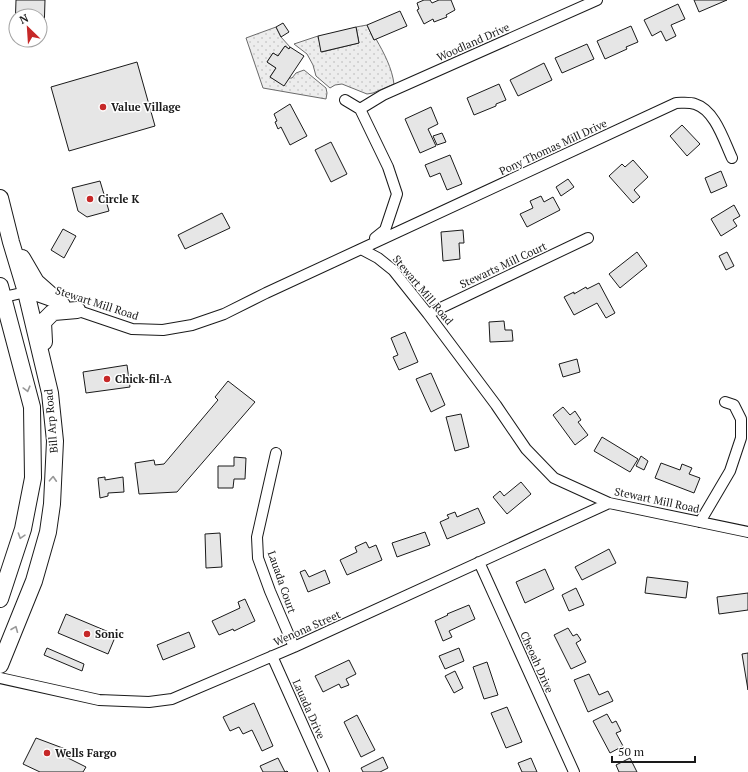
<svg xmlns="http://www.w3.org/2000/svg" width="748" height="772" viewBox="0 0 748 772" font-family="'PT Serif',serif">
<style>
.grass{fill:url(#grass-dots);stroke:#6a6a6a}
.building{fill:#e6e6e6;stroke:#1a1a1a}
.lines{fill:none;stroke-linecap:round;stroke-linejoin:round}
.minor-casing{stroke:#1a1a1a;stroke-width:12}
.primary-casing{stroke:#1a1a1a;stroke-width:18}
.minor{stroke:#fff;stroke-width:10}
.primary{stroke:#fff;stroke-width:16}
.oneway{stroke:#989898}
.poi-dot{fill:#c62828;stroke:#fff;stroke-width:1.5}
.labels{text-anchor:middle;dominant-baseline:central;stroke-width:3;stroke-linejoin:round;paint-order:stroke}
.street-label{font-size:11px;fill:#1a1a1a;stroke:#fff}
.poi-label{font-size:11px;font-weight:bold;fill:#1a1a1a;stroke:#fff;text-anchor:start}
</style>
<defs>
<pattern id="grass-dots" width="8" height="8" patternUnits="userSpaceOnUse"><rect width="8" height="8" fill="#ededed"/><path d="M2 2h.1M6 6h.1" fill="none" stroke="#cbcbcb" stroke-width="1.8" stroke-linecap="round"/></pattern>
</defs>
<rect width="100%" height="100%" fill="#fff"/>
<path class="grass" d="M367,25L374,40L376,39C384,53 392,68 394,84L373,93L367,94L342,84L335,85L330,88L316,76L313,65L307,54L294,44L318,36L322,52L359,43L356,27Z
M276,27L281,37L290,47L289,49L285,46L278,56L273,53L267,62L276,68L270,77L284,85L289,78H292L296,73L304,70L326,88L327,93L326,99L263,88L246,38Z"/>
<path class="building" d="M16,0H45L44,32L40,31V16H16V30H15Z
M424,0H430L432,3L439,0H451L455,10L446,15L447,17L434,22L433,19L424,24L417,10L419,9L417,3Z
M694,0H727L699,12Z
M678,4L685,19L671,25L676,36L666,41L661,31L652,36L644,20Z
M400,11L407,26L374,40L367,25Z
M283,23L289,32L281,37L276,27Z
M631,26L638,42L626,47L627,49L605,59L597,41Z
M356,27L359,43L321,52L318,36Z
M587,44L594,59L562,73L555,58Z
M285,46L289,49L290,47L304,56L284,86L270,77L276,68L267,62L273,53L278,56Z
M137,62L155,126L69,151L51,87Z
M544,63L552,80L518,96L510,80Z
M499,84L506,100L496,104V106L474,115L467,98Z
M290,104L307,136L290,145L281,127L278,129L275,122L277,121L274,114Z
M431,107L438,124L428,129L436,146L420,153L405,119Z
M682,125L700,144L687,156L670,136Z
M442,133L446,142L437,145L433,136Z
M331,142L347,174L331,182L315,150Z
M450,155L462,184L447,190L440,173L430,177L425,165Z
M633,160L648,177L634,190L640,197L633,203L609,176L622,164L625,167Z
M721,171L727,186L711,193L705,178Z
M568,179L574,187L561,196L556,187Z
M100,181L109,211L87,217L78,211L72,188Z
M541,196L544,202L553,197L560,210L527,227L520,214L533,208L530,201Z
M734,205L740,216L733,220L737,226L721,236L711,219Z
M222,213L230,228L185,249L178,235Z
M63,229L76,236L64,258L51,250Z
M463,230L464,243H459L460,259L443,261L441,232Z
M637,252L647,266L620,288L609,274Z
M727,252L734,266L726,270L719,256Z
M599,283L615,313L606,318L597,303L574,315L564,297L574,292V294L586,287L587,289Z
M504,321L505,330H512L513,341L490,342L489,322Z
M405,332L418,362L399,370L393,357L398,355L391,338Z
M577,359L580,372L563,377L559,364Z
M127,365L130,387L86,393L83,372Z
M431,373L445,405L431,412L416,379Z
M228,381L255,402L177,492L139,494L135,463L154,460L155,465L164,464L218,400L215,397Z
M563,407L570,415L575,411L581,420L578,422L588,435L575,445L553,415Z
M461,414L469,447L455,451L446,417Z
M602,437L638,459L630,472L594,451Z
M641,456L648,461L644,470L636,466Z
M234,457L246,458L245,479H234L233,488H218V466H234Z
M661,463L680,470L682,464L692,468L689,474L700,478L694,493L655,478Z
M105,477V480L123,477L124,492L108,493V496L100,498L98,478Z
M521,482L531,494L507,514L493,497L500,491L504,496Z
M478,508L485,523L447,539L440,522L449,518L447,515L455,512L457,517Z
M425,532L430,545L397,557L392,543Z
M220,533L222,567L206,568L205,534Z
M366,542L369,548L376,545L382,560L347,575L340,560L357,552L355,547Z
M609,549L616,563L582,580L575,567Z
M545,569L554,589L525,603L516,582Z
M305,570L309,577L325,570L330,583L308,592L300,572Z
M647,577L688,582L686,598L645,593Z
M576,588L584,605L569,611L562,595Z
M748,593V610L719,614L717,597Z
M245,599L255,621L234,631L233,629L219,635L212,621L240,608L238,602Z
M469,605L475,619L449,631L452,637L443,641L435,621L448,615L447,614Z
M66,614L116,635L108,654L58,633Z
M568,628L573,636L577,634L581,640L576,643L586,662L571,669L554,635Z
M189,632L195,647L163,660L157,645Z
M47,648L84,664L82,671L44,655Z
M459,648L464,661L445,669L439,656Z
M748,653V690L742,654Z
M349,660L356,674L346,679L349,685L341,688L339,684L323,692L315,676Z
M487,662L498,695L484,699L473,667Z
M455,671L463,688L454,693L445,676Z
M589,674L599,695L608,691L613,701L588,712L574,680Z
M254,703L273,746L262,751L252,730L243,734L239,727L230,731L223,717Z
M507,707L522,742L506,748L491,713Z
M607,714L612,723L616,721L621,731L616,733L623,746L610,753L593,721Z
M357,715L375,750L361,757L344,722Z
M36,738L68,750L64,756L86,767L83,772H40L23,764Z
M383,757L388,768L380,772H363L361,768Z
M278,758L285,772L287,771L288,772H263L260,766Z
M531,758L537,772H522L518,763Z
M630,758L637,772H619L616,765Z"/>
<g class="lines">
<g class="minor-casing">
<path id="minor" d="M345,100L360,109L388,167L397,194L385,230L375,238
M360,109L383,95L597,0
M361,249L676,103C683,103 689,102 695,104C715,110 724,141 732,158
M0,298L26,292L54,302
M73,309L132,329L163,330L192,325L224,314L266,293L361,249L378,258L393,270L428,314L496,405L526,449L554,478L609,503L748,532
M428,314L588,238
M276,453L257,537L258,558L270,591L294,647
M700,522L730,471L741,438V419L734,405L725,402
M479,562L574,772
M272,656L324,772
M0,678L99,700L149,702L172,699L294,647L609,503"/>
</g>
<g class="primary-casing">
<path id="primary" d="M0,198L11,242L26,292L50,393L55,441L52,504L48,532L34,581L0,665
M22,258L36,282L62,305
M0,286L32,407L33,478L23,529L0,599
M44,342L43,322L52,313L54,312L77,310"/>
</g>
<use href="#minor" class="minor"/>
<use href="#primary" class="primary"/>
</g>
<defs><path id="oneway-chevron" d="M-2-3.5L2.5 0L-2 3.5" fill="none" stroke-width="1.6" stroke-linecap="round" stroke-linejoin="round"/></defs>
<g class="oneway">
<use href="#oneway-chevron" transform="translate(27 389) rotate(75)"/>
<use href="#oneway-chevron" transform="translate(53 479) rotate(-87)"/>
<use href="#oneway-chevron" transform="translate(21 536) rotate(108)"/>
<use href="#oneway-chevron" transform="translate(15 629) rotate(-68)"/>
</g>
<g class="poi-dot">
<circle cx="103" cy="107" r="4"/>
<circle cx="90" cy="199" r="4"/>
<circle cx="107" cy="379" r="4"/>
<circle cx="87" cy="634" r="4"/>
<circle cx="47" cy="753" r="4"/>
</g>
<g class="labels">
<g class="street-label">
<text transform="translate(473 42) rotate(-24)">Woodland Drive</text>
<text transform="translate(553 147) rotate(-25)">Pony Thomas Mill Drive</text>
<text transform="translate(503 265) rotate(-25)">Stewarts Mill Court</text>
<text transform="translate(423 290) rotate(50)">Stewart Mill Road</text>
<text transform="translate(97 303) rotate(18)">Stewart Mill Road</text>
<text transform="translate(51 421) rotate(-95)">Bill Arp Road</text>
<text transform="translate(657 500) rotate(12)">Stewart Mill Road</text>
<text transform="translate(282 582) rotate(71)">Lauada Court</text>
<text transform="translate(307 628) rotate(-24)">Wenona Street</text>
<text transform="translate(537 662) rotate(66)">Cheoah Drive</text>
<text transform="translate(309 709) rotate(66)">Lauada Drive</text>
</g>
<g class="poi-label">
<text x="111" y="107">Value Village</text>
<text x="98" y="199">Circle K</text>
<text x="115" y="379">Chick-fil-A</text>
<text x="95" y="634">Sonic</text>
<text x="55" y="753">Wells Fargo</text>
</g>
</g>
<g transform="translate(28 28) rotate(335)"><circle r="19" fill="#ffffff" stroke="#a3a3a3"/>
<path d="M0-3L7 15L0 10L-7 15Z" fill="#c62828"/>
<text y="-6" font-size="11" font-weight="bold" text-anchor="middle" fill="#1a1a1a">N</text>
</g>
<path d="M612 756v6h83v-6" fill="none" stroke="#1a1a1a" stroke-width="2"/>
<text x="618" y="756" font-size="12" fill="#1a1a1a" stroke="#ffffff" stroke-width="3" paint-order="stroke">50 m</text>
</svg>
